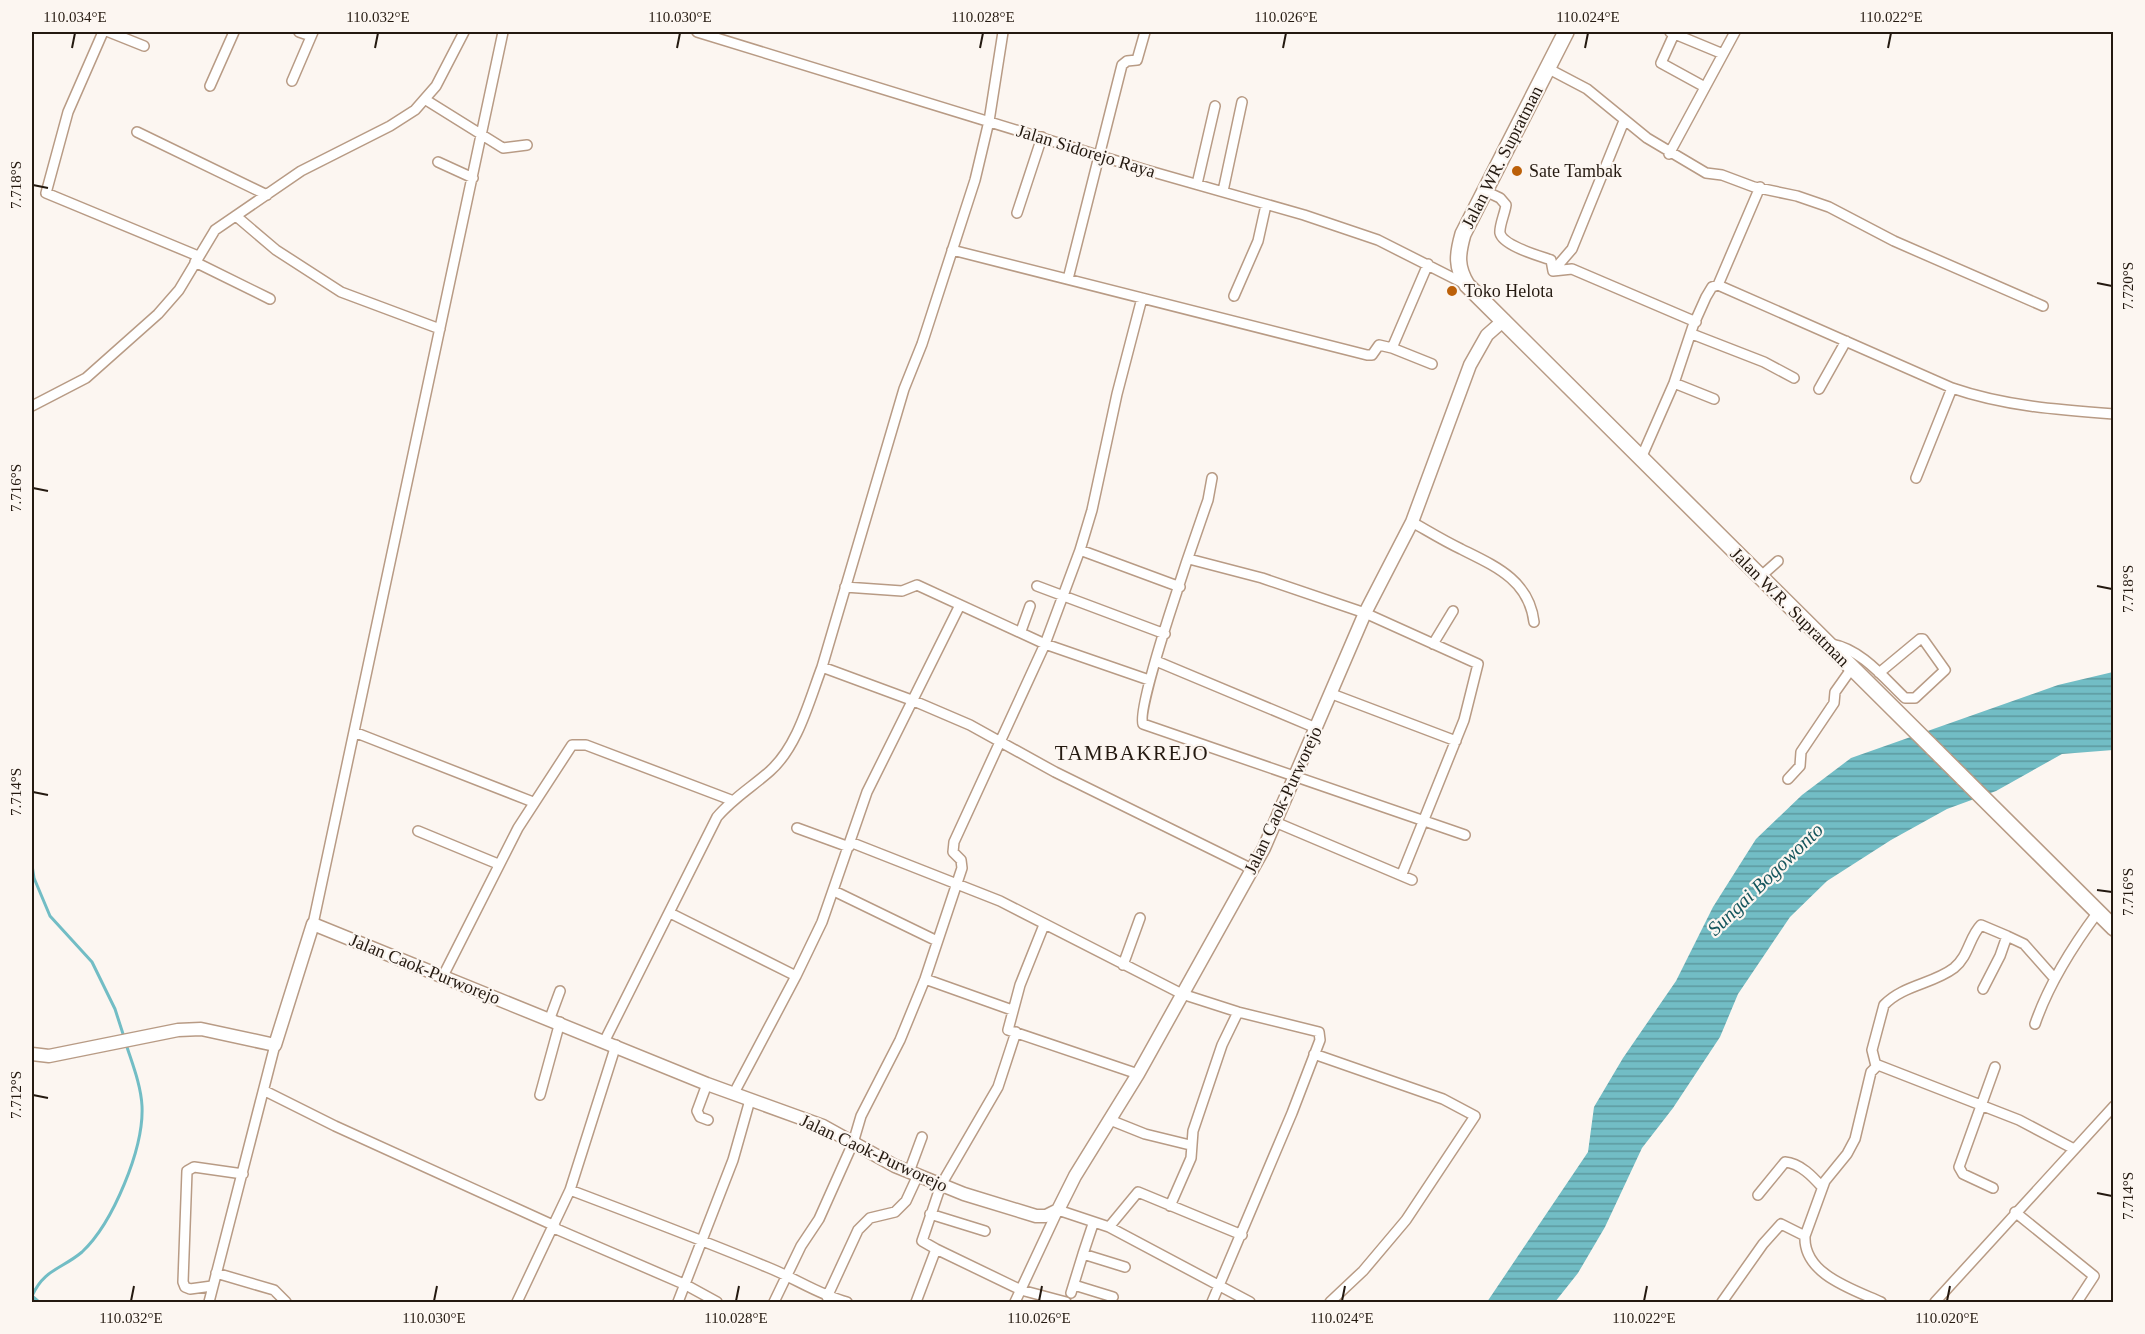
<svg xmlns="http://www.w3.org/2000/svg" width="2145" height="1334" viewBox="0 0 2145 1334" font-family="'Times New Roman',serif">
<style>
.water{fill:url(#water-rules)}
.lines{fill:none;stroke-linecap:round;stroke-linejoin:round}
.stream{stroke:#72bdc5;stroke-width:3}
.minor-casing{stroke:#b89b85;stroke-width:12}
.tertiary-casing{stroke:#b89b85;stroke-width:15}
.primary-casing{stroke:#b89b85;stroke-width:18}
.minor{stroke:#fff;stroke-width:9}
.tertiary{stroke:#fff;stroke-width:12}
.primary{stroke:#fff;stroke-width:15}
.ticks{fill:none;stroke:#241910;stroke-width:2}
.poi-dot{fill:#bc6009;stroke:#fcf6f1;stroke-width:2}
.labels{text-anchor:middle;dominant-baseline:central;stroke-width:4.5;stroke-linejoin:round;paint-order:stroke}
.street-label{font-size:18px;fill:#241910;stroke:#fcf6f1}
.poi-label{font-size:18px;fill:#241910;stroke:#fcf6f1;text-anchor:start}
.water-label{font-size:20px;font-style:italic;fill:#16565d;stroke:#fcf6f1}
.quarter-label{font-size:21px;letter-spacing:1.5px;fill:#241910;stroke:#fcf6f1}
.neatline{fill:none;stroke:#241910;stroke-width:2}
.ticks-label{font-size:15px;text-anchor:middle;fill:#241910}
</style>
<defs>
<pattern id="water-rules" width="6" height="5" patternUnits="userSpaceOnUse" patternTransform="scale(1.5)"><rect width="6" height="5" fill="#72bdc5"/><path d="M0 2.5h6" fill="none" stroke="#5d999f"/></pattern>
</defs>
<rect width="100%" height="100%" fill="#fcf6f1"/>
<path class="water" d="M2113,672V750L2062,754L1996,791L1947,809L1891,840L1827,881L1790,917L1738,994L1720,1037L1673,1108L1642,1148L1605,1227L1578,1273L1555,1302H1487L1588,1152L1594,1107L1623,1058L1676,981L1713,907L1756,839L1802,795L1851,758L2058,685Z"/>
<g class="lines">
<path class="stream" d="M32,865L34,878L50,916L92,962L115,1009L124,1037
M39,1302L32,1296C44,1269 62,1269 82,1252C113,1223 144,1148 142,1106C141,1085 132,1063 126,1044"/>
<g class="minor-casing">
<path id="minor" d="M103,32L68,112L46,193L198,256
M109,32L144,46
M299,32L311,36
M697,32L1146,170L1304,215L1378,240L1465,284
M1003,32L989,121L975,180L922,344L904,389L822,667L914,701L970,725L1055,772L1252,869
M1670,32L1723,54
M1675,32L1661,63L1703,86
M1547,68L1587,89L1647,138L1706,173L1722,175L1754,187L1797,196L1829,207L1894,241L2043,306
M292,81L313,32
M210,86L234,32
M426,100L503,148L527,145
M137,132L267,195
M1669,154L1735,32
M438,162L473,178
M1197,184L1215,106
M1223,191L1242,102
M1485,191L1500,198L1506,205C1505,213 1499,226 1500,233C1503,246 1540,256 1551,260L1553,271L1572,269L1696,322
M1017,213L1042,137
M236,216L276,250L341,292L440,329
M952,250L1367,355H1372L1379,345L1392,348
M195,262L270,299
M1428,264L1392,348L1432,364
M1553,271L1572,249L1624,121
M1068,279L1122,65L1127,61L1137,60L1145,32
M1718,285L1760,187
M1234,296L1258,241L1266,205
M1692,334L1764,362L1794,378
M1674,383L1714,399
M1819,389L1846,341
M32,406L86,378L158,314L179,290L215,230L301,171L390,126L415,110L436,86L464,32
M1642,456L1674,383L1693,326L1706,297L1712,287L1718,285L1952,388C2004,406 2059,410 2114,414
M1212,478L1208,500C1198,528 1135,708 1143,724L1465,835
M1916,478L1952,388
M1412,522C1428,531 1444,541 1461,549C1495,566 1529,580 1534,622
M1080,550L1092,510L1117,394L1142,298
M1189,559L1262,578L1365,613L1478,664L1464,720L1402,874
M1760,577L1778,561
M1037,586L1165,634
M845,587L902,591L917,585L1045,644L1149,680
M1021,631L1030,606
M1433,644L1453,611
M1831,644C1861,649 1884,678 1905,698H1915L1945,670L1923,639H1920L1879,673
M1156,661L1316,728
M1332,694L1456,741
M354,732L533,802
M1788,779L1800,766L1801,752L1834,703L1835,692L1852,668
M1275,822L1412,880
M518,828L572,745H586L731,800
M797,828L849,847
M418,831L498,864
M850,842L1000,901L1182,994L1238,1012L1319,1032L1320,1040L1292,1113L1212,1302
M834,891L937,941
M670,913L796,976L734,1093
M313,924L503,32
M1044,925L1020,985L1008,1030L1138,1074
M2007,936L2024,944L2055,979
M1123,965L1140,918
M443,976L518,828
M796,976L822,922L867,792L960,605
M925,979L1012,1010
M550,1018L560,991
M2035,1024C2049,983 2072,947 2098,912
M605,1040L717,817C733,798 752,787 770,771C798,746 809,701 822,667
M1314,1054L1443,1099L1475,1116L1406,1220L1363,1271L1330,1302
M1876,1066L1872,1050L1884,1005C1903,985 1933,984 1954,968C1969,956 1969,937 1981,925L2007,936L2000,956L1983,989
M707,1084L697,1111L700,1117L708,1120
M265,1091L335,1126L555,1226
M540,1095L560,1022
M1110,1120L1145,1134L1190,1145
M909,1172L922,1137
M1993,1188L1963,1174L1959,1167L1995,1067
M570,1190C636,1215 702,1240 767,1267C795,1278 819,1295 847,1302
M1758,1195L1785,1162C1800,1163 1813,1177 1822,1187
M1170,1206L1191,1158L1193,1131L1222,1045L1238,1012
M2015,1212L2094,1276L2077,1302
M930,1214L985,1231
M1109,1227L1138,1192L1242,1235
M554,1228L686,1285L717,1302
M1805,1236L1825,1181L1847,1154L1855,1139L1871,1072L1878,1065L2019,1120L2074,1149
M936,1249L922,1241L941,1185L998,1087L1016,1032
M1083,1254L1093,1224
M216,1273L274,1290L286,1302
M1074,1285L1113,1297
M212,1286L190,1289L185,1287L183,1282L187,1171L194,1167L243,1174
M1071,1293L1083,1254L1125,1267
M827,1297L858,1230L870,1218L895,1212L906,1201L918,1175
M209,1302L275,1045
M517,1302L570,1190L616,1045
M678,1302L733,1160L750,1100
M774,1302L801,1246L819,1219L853,1143L861,1116L900,1040L925,979L962,868L961,860L953,852L954,842L1045,644L1080,550L1180,587
M916,1302L936,1249L1021,1290L1066,1302
M1015,1302L1058,1210L1109,1227L1250,1302
M1722,1302L1763,1244L1781,1224L1805,1236C1803,1274 1852,1289 1881,1302
M1935,1302L2114,1106"/>
</g>
<g class="tertiary-casing">
<path id="tertiary" d="M32,1054L49,1056L178,1030L201,1029L275,1045L313,924L707,1084L823,1126L895,1166L964,1194L1036,1216H1046L1058,1210L1075,1176L1138,1074L1264,848L1365,613L1412,522L1470,365L1487,335L1504,320"/>
</g>
<g class="primary-casing">
<path id="primary" d="M1566,32L1463,234C1457,255 1456,267 1467,285L2114,928"/>
</g>
<use href="#minor" class="minor"/>
<use href="#tertiary" class="tertiary"/>
<use href="#primary" class="primary"/>
</g>
<path class="ticks" d="M72,48L75,33M375,48L378,33M677,48L680,33M980,48L983,33M1283,48L1286,33M1585,48L1588,33M1888,48L1891,33M33,185L48,188M2097,283L2112,286M33,488L48,491M2097,586L2112,589M33,792L48,795M2097,890L2112,892M33,1095L48,1098M2097,1193L2112,1196M131,1301L134,1286M434,1301L437,1286M736,1301L739,1286M1039,1301L1042,1286M1342,1301L1345,1286M1644,1301L1647,1286M1947,1301L1950,1286"/>
<g class="poi-dot">
<circle cx="1517" cy="171" r="6"/>
<circle cx="1452" cy="291" r="6"/>
</g>
<g class="labels">
<g class="street-label">
<text transform="translate(1086 151) rotate(17)">Jalan Sidorejo Raya</text>
<text transform="translate(1502 157) rotate(-63)">Jalan WR. Supratman</text>
<text transform="translate(1790 607) rotate(45)">Jalan W.R. Supratman</text>
<text transform="translate(1283 800) rotate(-65)">Jalan Caok-Purworejo</text>
<text transform="translate(425 969) rotate(22)">Jalan Caok-Purworejo</text>
<text transform="translate(874 1153) rotate(25)">Jalan Caok-Purworejo</text>
</g>
<g class="poi-label">
<text x="1529" y="171">Sate Tambak</text>
<text x="1464" y="291">Toko Helota</text>
</g>
<g class="water-label">
<text transform="translate(1765 879) rotate(-44)">Sungai Bogowonto</text>
</g>
<g class="quarter-label">
<text x="1132" y="753">TAMBAKREJO</text>
</g>
</g>
<rect width="2145" height="1334" fill="none" stroke="#fcf6f1" stroke-width="66"/>
<rect x="33" y="33" width="2079" height="1268" class="neatline"/>
<g class="ticks-label">
<text x="75" y="22">110.034°E</text>
<text x="378" y="22">110.032°E</text>
<text x="680" y="22">110.030°E</text>
<text x="983" y="22">110.028°E</text>
<text x="1286" y="22">110.026°E</text>
<text x="1588" y="22">110.024°E</text>
<text x="1891" y="22">110.022°E</text>
<text transform="translate(16 185) rotate(-90)" y="5">7.718°S</text>
<text transform="translate(2128 286) rotate(-90)" y="5">7.720°S</text>
<text transform="translate(16 488) rotate(-90)" y="5">7.716°S</text>
<text transform="translate(2128 589) rotate(-90)" y="5">7.718°S</text>
<text transform="translate(16 792) rotate(-90)" y="5">7.714°S</text>
<text transform="translate(2128 892) rotate(-90)" y="5">7.716°S</text>
<text transform="translate(16 1095) rotate(-90)" y="5">7.712°S</text>
<text transform="translate(2128 1196) rotate(-90)" y="5">7.714°S</text>
<text x="131" y="1323">110.032°E</text>
<text x="434" y="1323">110.030°E</text>
<text x="736" y="1323">110.028°E</text>
<text x="1039" y="1323">110.026°E</text>
<text x="1342" y="1323">110.024°E</text>
<text x="1644" y="1323">110.022°E</text>
<text x="1947" y="1323">110.020°E</text>
</g>
</svg>
